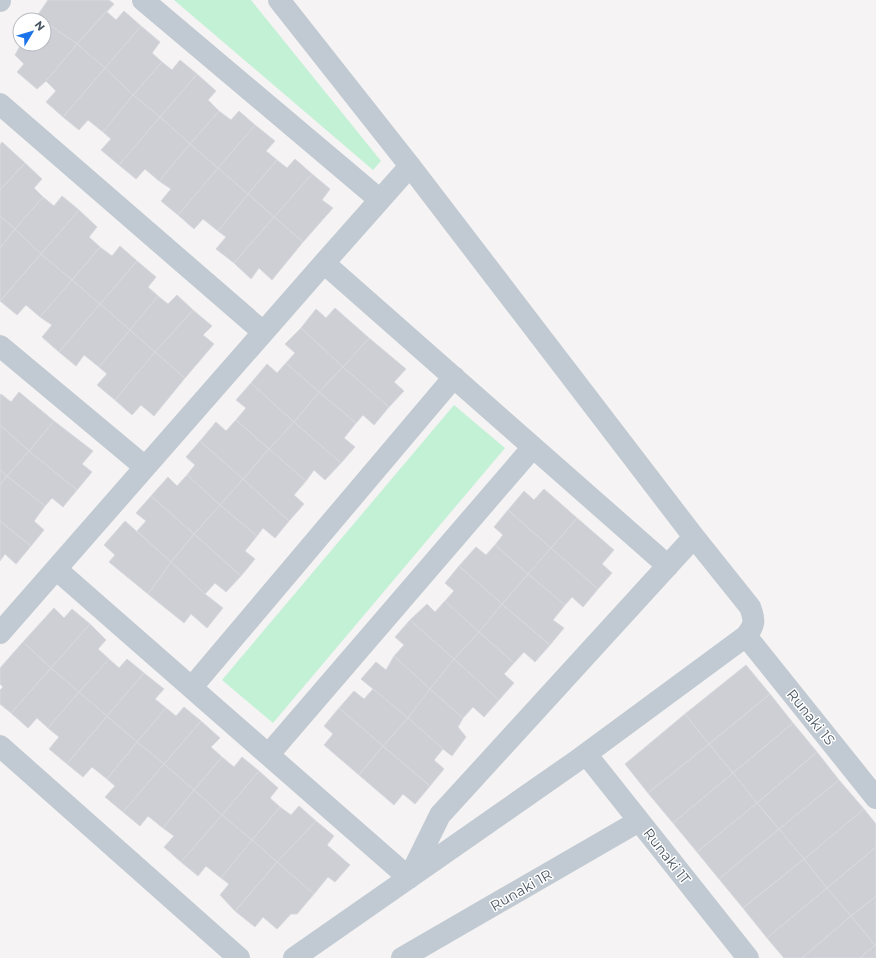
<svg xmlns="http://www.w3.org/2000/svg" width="876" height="958" viewBox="0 0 876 958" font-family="Montserrat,sans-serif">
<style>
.green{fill:#c3f1d5}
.building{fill:#cdcfd5;stroke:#d7d9de}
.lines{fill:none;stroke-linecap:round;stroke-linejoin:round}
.minor{stroke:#c1cad2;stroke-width:22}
.labels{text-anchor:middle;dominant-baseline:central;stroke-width:3;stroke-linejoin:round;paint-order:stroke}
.street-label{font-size:14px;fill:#4a5661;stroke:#fff}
</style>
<rect width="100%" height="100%" fill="#f5f3f3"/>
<path class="green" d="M174,0H251L381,161L373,170Z
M454,405L505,448L273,723L222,680Z"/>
<path class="building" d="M48,0H109L114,4L77,44L44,21V20H42L37,16Z
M106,11L116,20L124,11L141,26L105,68L77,44Z
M44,21L77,44L46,81L37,89L17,72L24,64L15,55L21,44H44Z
M141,26L160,42L152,53L162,62L133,95L105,68Z
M77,44L105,68L63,117L46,102L56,91L46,81Z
M180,60L197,74L160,117L133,95L162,62L172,70Z
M105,68L133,95L103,132L88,120L79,130L63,117Z
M197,74L216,91L208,100L219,111L190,144L160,117Z
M133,95L160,117L119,165L101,150L111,139L103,132Z
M219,111L231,120L239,111L255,125L218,168L190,144Z
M160,117L190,144L159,181L145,169L136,179L119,165Z
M255,125L275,141L266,151L277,160L248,194L218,168Z
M2,142L25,163L0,190V145Z
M190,144L218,168L178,215L161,201L171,189L159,181Z
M295,159L312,174L274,217L248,194L277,160L287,168Z
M25,163L42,179L34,188L43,197L15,229L0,216V190Z
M218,168L248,194L218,231L203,219L194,229L178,215Z
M312,174L330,189L322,200L333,208L303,242L274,217Z
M248,194L274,217L234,263L216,249L226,237L218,231Z
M62,196L79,210L41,254L15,229L43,197L54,206Z
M79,210L97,227L89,237L100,247L72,280L41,254Z
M0,216L15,229L0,248Z
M274,217L303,242L272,280L259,268L251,279L234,263Z
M15,229L41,254L0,301V248Z
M120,246L137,261L100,304L72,280L100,247L112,256Z
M41,254L72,280L40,317L26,305L17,315L0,301Z
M137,261L156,277L148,287L158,296L130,330L100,304Z
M72,280L100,304L59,352L42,337L52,325L40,317Z
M177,295L193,310L155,352L130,330L158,296L168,304Z
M100,304L130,330L99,367L84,355L76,366L59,352Z
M335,308L369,338L343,367L301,328L316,309L326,318Z
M193,310L212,326L203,335L214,344L185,378L155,352Z
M301,328L343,367L319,392L286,363L295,353L285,344Z
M130,330L155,352L115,400L97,385L107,374L99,367Z
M369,338L406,369L394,382L404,391L389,407L343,367Z
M155,352L185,378L154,416L141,405L132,415L115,400Z
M286,363L319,392L294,422L251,383L267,364L277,373Z
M343,367L389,407L374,425L363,415L356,423L319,392Z
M251,383L294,422L269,449L236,420L246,408L236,400Z
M19,392L54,421L29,451L0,425V395L1,394L11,402Z
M319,392L356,423L344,438L355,447L341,463L294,422Z
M236,420L269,449L243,479L200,441L216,422L226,431Z
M54,421L93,451L82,464L92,472L77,490L29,451Z
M294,422L341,463L325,480L314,470L306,481L269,449Z
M0,425L29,451L7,476L0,470Z
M200,441L243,479L220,505L187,475L195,465L186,457Z
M269,449L306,481L294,495L304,504L289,521L243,479Z
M29,451L77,490L63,507L52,498L45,506L7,476Z
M0,470L7,476L0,485Z
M187,475L220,505L194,534L151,496L168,477L177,486Z
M7,476L45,506L34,521L44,530L31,546L0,521V485Z
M243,479L289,521L275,538L263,528L257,536L220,505Z
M544,489L577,518L551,548L508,510L524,491L534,500Z
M151,496L194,534L171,562L137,531L146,521L136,513Z
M220,505L257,536L245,551L255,559L241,576L194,534Z
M508,510L551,548L528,574L495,545L503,535L494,527Z
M577,518L614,550L602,564L612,573L598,589L551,548Z
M0,521L31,546L16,564L5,554L0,561Z
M125,521L171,562L148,594L109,562L115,555L104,545Z
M194,534L241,576L226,592L215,583L205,594L171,562Z
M495,545L528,574L502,604L459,566L476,547L486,555Z
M551,548L598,589L583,607L572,597L565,605L528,574Z
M171,562L205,594L223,608L207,628L191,614L184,623L148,594Z
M459,566L502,604L479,632L445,601L454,591L445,583Z
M528,574L565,605L553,620L564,628L550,645L502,604Z
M445,601L479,632L454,659L410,620L427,604L435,612Z
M502,604L550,645L535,662L524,652L514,663L479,632Z
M54,608L64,618L72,609L90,624L51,668L23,642Z
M410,620L454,659L430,689L394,656L404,645L395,637Z
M90,624L106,640L98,649L109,659L79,692L51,668Z
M479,632L514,663L504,674L514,683L499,700L454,659Z
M23,642L51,668L11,713L0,704V690L3,687L0,684V668Z
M394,656L430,689L408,718L361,679L376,662L386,670Z
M109,659L119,668L127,659L144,673L107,716L79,692Z
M454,659L499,700L484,717L473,707L463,718L430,689Z
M746,665L770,694L709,744L685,714Z
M51,668L79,692L48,728L37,718L28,728L11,713Z
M144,673L164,689L155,699L166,708L137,742L107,716Z
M373,689L408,718L383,746L339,708L354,691L364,699Z
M430,689L463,718L458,727L466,737L452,756L443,749L408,718Z
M79,692L107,716L67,764L49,749L59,737L48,728Z
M770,694L793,723L733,773L709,744Z
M184,707L201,721L164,764L137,742L166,708L176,716Z
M339,708L383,746L359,775L324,745L333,734L324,726Z
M685,714L709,744L648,793L625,764Z
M107,716L137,742L107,779L92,767L83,777L67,764Z
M408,718L443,749L434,760L444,769L430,786L383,746Z
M201,721L220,738L211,747L222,757L194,790L164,764Z
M793,723L817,752L757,803L733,773Z
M137,742L164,764L123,812L105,797L115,786L107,779Z
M709,744L733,773L673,823L648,793Z
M383,746L430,786L415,804L403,794L394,805L359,775Z
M817,752L839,780L779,829L757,803Z
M222,757L234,767L242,757L259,771L222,815L194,790Z
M164,764L194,790L163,828L148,816L140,826L123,812Z
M259,771L278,788L270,798L280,807L252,840L222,815Z
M733,773L757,803L697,852L673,823Z
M839,780L864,809L804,859L779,829Z
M194,790L222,815L181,862L164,847L174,836L163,828Z
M757,803L779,829L719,879L697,852Z
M299,806L316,821L277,862L252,840L280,807L291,815Z
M864,809L876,824V847L827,888L804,859Z
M222,815L252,840L221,878L206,866L198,876L181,862Z
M316,821L334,836L327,845L350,865L335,882L328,877L314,894L277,862Z
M779,829L804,859L743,908L719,879Z
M252,840L277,862L235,911L220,895L229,884L221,878Z
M876,847V896L851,916L827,888Z
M804,859L827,888L767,938L743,908Z
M277,862L314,894L297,914H291L277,929L263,917L255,927L235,911Z
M827,888L851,916L802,958H784L767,938Z
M876,896V945H875L851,916Z
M851,916L875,945L860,958H802Z
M875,945L876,946V958H860Z"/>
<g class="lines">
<path class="minor" d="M143,0L380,200
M279,0L410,166L694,537L750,607C755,620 755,625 746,636L575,762L294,958
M0,1V0
M0,104L263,332
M324,263L668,566
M0,346L145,467
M56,569L409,878L440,815L694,537
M0,633L324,263L410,166
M746,636L876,798
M192,687L454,377
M0,746L239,958
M269,754L533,447
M586,754L748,958
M402,958L639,821"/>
</g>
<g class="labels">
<g class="street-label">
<text transform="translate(811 717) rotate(51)">Runaki 1S</text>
<text transform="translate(667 856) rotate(52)">Runaki 1T</text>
<text transform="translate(521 890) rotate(-30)">Runaki 1R</text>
</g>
</g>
<g transform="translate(32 32) rotate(52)"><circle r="19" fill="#ffffff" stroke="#b7bbc0"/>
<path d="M0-3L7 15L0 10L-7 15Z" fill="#1a73e8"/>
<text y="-6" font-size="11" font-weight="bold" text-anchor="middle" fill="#4a5661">N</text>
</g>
</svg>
